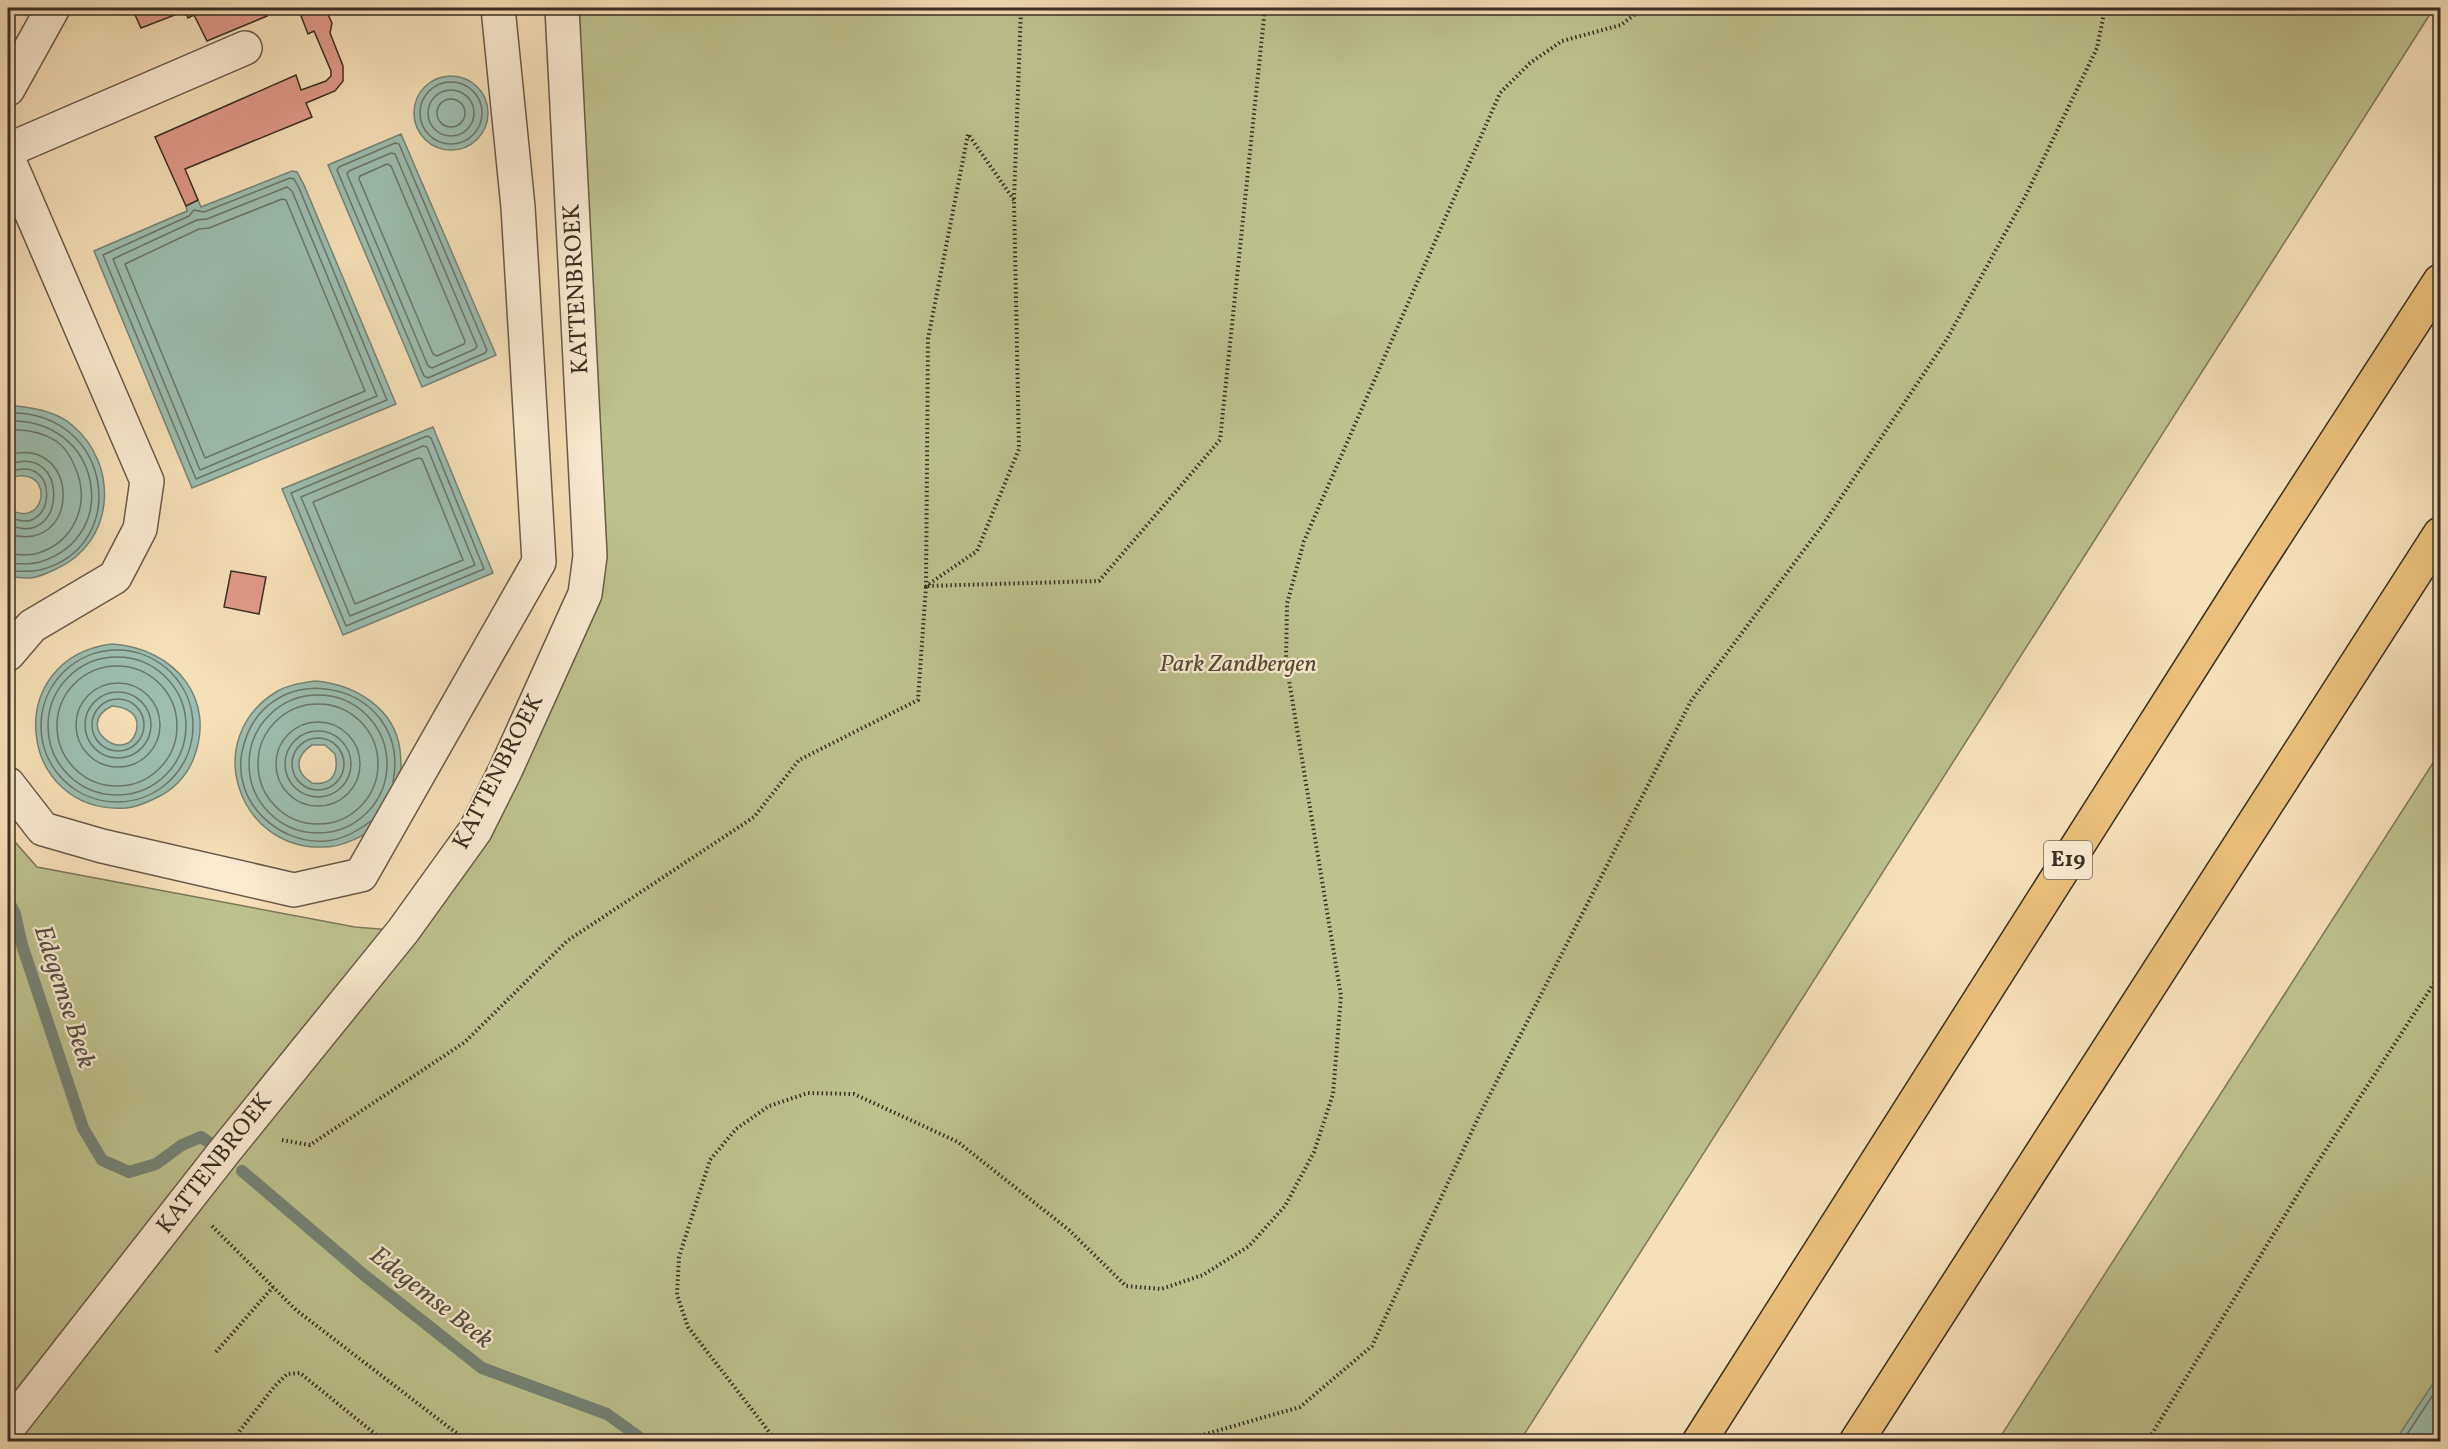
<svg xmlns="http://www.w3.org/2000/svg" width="2448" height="1449" viewBox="0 0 2448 1449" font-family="Vollkorn,serif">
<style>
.green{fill:#bdc28d;stroke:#7b7858;stroke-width:1.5}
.water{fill:#9dbdb0;stroke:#758477;stroke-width:1.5;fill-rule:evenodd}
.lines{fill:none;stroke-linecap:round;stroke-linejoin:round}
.shore{stroke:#6b7669;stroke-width:1.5}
.stream{stroke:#758477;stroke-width:12}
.building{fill:#e09986;stroke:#392f22;stroke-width:1.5}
.minor-casing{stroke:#685b47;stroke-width:36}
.highway-casing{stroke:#392f22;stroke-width:36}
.path{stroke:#392f22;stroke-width:4;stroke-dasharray:1.5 3;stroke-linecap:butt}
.minor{stroke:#f9ebd0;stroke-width:33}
.highway{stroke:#ebc07c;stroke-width:33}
.labels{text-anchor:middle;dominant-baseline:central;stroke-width:4.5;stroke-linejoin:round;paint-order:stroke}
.shield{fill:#f9ebd0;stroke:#736756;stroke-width:1.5}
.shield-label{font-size:22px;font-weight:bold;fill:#392f22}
.street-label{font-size:24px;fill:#392f22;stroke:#f9ebd0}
.park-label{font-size:24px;font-style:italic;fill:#534c37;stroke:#f9ebd0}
.water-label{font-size:26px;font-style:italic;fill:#525246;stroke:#f9ebd0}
</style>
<rect width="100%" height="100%" fill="#f6e0b7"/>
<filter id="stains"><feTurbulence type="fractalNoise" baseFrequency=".00333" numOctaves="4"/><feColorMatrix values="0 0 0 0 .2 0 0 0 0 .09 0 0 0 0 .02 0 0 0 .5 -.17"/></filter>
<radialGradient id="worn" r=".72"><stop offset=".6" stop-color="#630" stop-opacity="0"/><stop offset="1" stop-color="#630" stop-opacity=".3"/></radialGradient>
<path class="green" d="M562,8H2434L1520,1441H8V834L37,867L355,927L403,931L585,594Z
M2440,752V1441L1997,1442Z"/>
<path class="water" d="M414 113a37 37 0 1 1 74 0a37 37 0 1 1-74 0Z
M401,134L496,355L422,387L328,165Z
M292,171L297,172L304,185L396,404L192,488L94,251L187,211L186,206L198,200L201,207Z
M17,406C36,408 57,412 72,425C120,465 115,543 56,569C48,573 40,577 30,578C23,578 15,577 8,577V508C41,530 54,480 25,476C18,475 13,476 8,482V408Z
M433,427L493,573L343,635L282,489Z
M112,644C174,648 218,699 193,760C186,777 172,791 156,798C146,803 137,807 126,808C17,815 0,658 112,644ZM112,706C127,707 141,714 136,732C125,766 72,725 112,706Z
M315,681C354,684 395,708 400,750C401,759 402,769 400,778C397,786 391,794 388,802C384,809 382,817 378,823C368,836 340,847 325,847C238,851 200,739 276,692C287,685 302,683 315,681ZM312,745H325L335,754C339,772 333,786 312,783C294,772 295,756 312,745Z
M2440,1373V1441H2395Z"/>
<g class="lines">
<path class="shore" d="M420 113a31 31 0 1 1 62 0a31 31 0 1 1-62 0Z
M428 113a23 23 0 1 1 46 0a23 23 0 1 1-46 0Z
M437 113a14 14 0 1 1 28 0a14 14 0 1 1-28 0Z
M395,143L399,144L487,350L485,353L428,378L424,376L337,170L339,167Z
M391,153L395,154L477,346L475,349L432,368L428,366L347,174L349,171Z
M387,164L391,166L465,341L464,344L437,356L433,354L359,179L360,176Z
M290,178L294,179L299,188L387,400L196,479L103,255L189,216L194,210L204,212Z
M287,187L292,191L377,396L200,470L113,259L197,220L207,219Z
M282,199L286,200L365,391L205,458L125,264L199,229L209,228Z
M8,413C111,409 133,546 40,570C29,572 19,571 8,571
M8,421C100,417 124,536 40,562C29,565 18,564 8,563
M8,430C25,429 40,431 56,441C65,447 71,457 75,467C91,503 75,543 35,554C26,556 17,554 8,554
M427,436L431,438L484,569L346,626L291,493Z
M423,446L427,447L475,565L350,616L301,497Z
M8,455C81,434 82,556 8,534
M418,458L422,459L463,560L355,604L313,502Z
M8,465C71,440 67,552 8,524
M8,473C62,449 57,543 8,516
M41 726a76 76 0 1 1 152 0a76 76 0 1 1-152 0Z
M48 726a69 69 0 1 1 138 0a69 69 0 1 1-138 0Z
M57 726a60 60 0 1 1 120 0a60 60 0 1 1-120 0Z
M76 725a42 42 0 1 1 84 0a42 42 0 1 1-84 0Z
M85 725a33 33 0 1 1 66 0a33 33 0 1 1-66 0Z
M249 764a69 69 0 1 1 138 0a69 69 0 1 1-138 0Z
M92 725a26 26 0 1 1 52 0a26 26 0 1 1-52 0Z
M258 764a60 60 0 1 1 120 0a60 60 0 1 1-120 0Z
M276 764a42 42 0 1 1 84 0a42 42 0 1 1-84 0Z
M285 764a33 33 0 1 1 66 0a33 33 0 1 1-66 0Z
M292 764a26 26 0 1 1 52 0a26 26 0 1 1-52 0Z
M371,821C359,830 342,840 326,841C278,845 232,801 242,752C263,649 413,680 393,782
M2402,1442L2440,1384"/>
<path class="stream" d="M8,900L15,914L22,945L83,1128L102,1160L129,1172L156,1164L182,1145L201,1137L210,1143
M242,1171L364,1275L482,1368L607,1414L646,1442"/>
</g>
<path class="building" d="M132,8H263L267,16L207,41L194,15L188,18L185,11L141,28Z
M298,8H325L332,23L330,33L343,66V81L335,91L306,103L312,117L185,169L198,200L186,206L155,137L296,75L301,90L326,81L331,76V71L314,31L308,34Z
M231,571L266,577L259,614L224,607Z"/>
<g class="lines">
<g class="minor-casing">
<path id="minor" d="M8,89L53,8
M8,145L10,163L147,481L140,529L115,577L32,626L8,654
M8,150L245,48
M8,784L43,829L102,846L294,890L361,875L539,562L518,207L498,8
M8,1428L224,1152L403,931L475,831L506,769L585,594L590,556L562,8"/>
</g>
<g class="highway-casing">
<path id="highway" d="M1699,1442L2249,576L2440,281
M1856,1442L2440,534"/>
</g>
<path class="path" d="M1014,200L968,134L928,339L926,586L977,551L1019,449L1014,200L1021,8
M282,1140L310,1145L465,1042L567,941L754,817L799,760L918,700L926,586L1099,581L1220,440L1265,8
M212,1226L296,1310L468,1442
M216,1352L273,1287
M776,1439L793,1442
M231,1442L274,1387L287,1374L300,1373L385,1442
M777,1442L688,1327L677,1295L679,1257L710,1160L736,1129L769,1106L808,1093L854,1094L958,1142L1069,1230L1126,1286L1161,1289L1203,1275L1249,1246L1285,1206L1314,1152L1333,1094L1341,996L1286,662L1287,604L1304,541L1500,93L1530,63L1562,41L1621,25L1643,8
M1178,1442L1300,1407L1372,1346L1480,1114L1691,701L1822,526L1947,339L2026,195L2097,48L2105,8
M2147,1442L2312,1171L2440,974"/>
<use href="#minor" class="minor"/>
<use href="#highway" class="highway"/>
</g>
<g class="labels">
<rect class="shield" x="2044" y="841" width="48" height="38" rx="4.5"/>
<g class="shield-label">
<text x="2068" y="860">E19</text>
</g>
<g class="street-label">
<text transform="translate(577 289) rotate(-93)">KATTENBROEK</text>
<text transform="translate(499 772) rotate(-63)">KATTENBROEK</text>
<text transform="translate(215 1164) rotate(-52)">KATTENBROEK</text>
</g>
<g class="park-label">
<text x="1238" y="665">Park Zandbergen</text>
</g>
<g class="water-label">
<text transform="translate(64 997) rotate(72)">Edegemse Beek</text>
<text transform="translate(431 1298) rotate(38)">Edegemse Beek</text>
</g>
</g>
<rect width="2448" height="1449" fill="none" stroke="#f6e0b7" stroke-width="30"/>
<rect x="9" y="9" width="2430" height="1431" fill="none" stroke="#392f22" stroke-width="3"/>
<rect x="15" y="15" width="2418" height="1419" fill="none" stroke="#392f22" stroke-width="1.5"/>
<rect width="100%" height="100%" filter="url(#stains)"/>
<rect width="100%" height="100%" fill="url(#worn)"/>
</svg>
